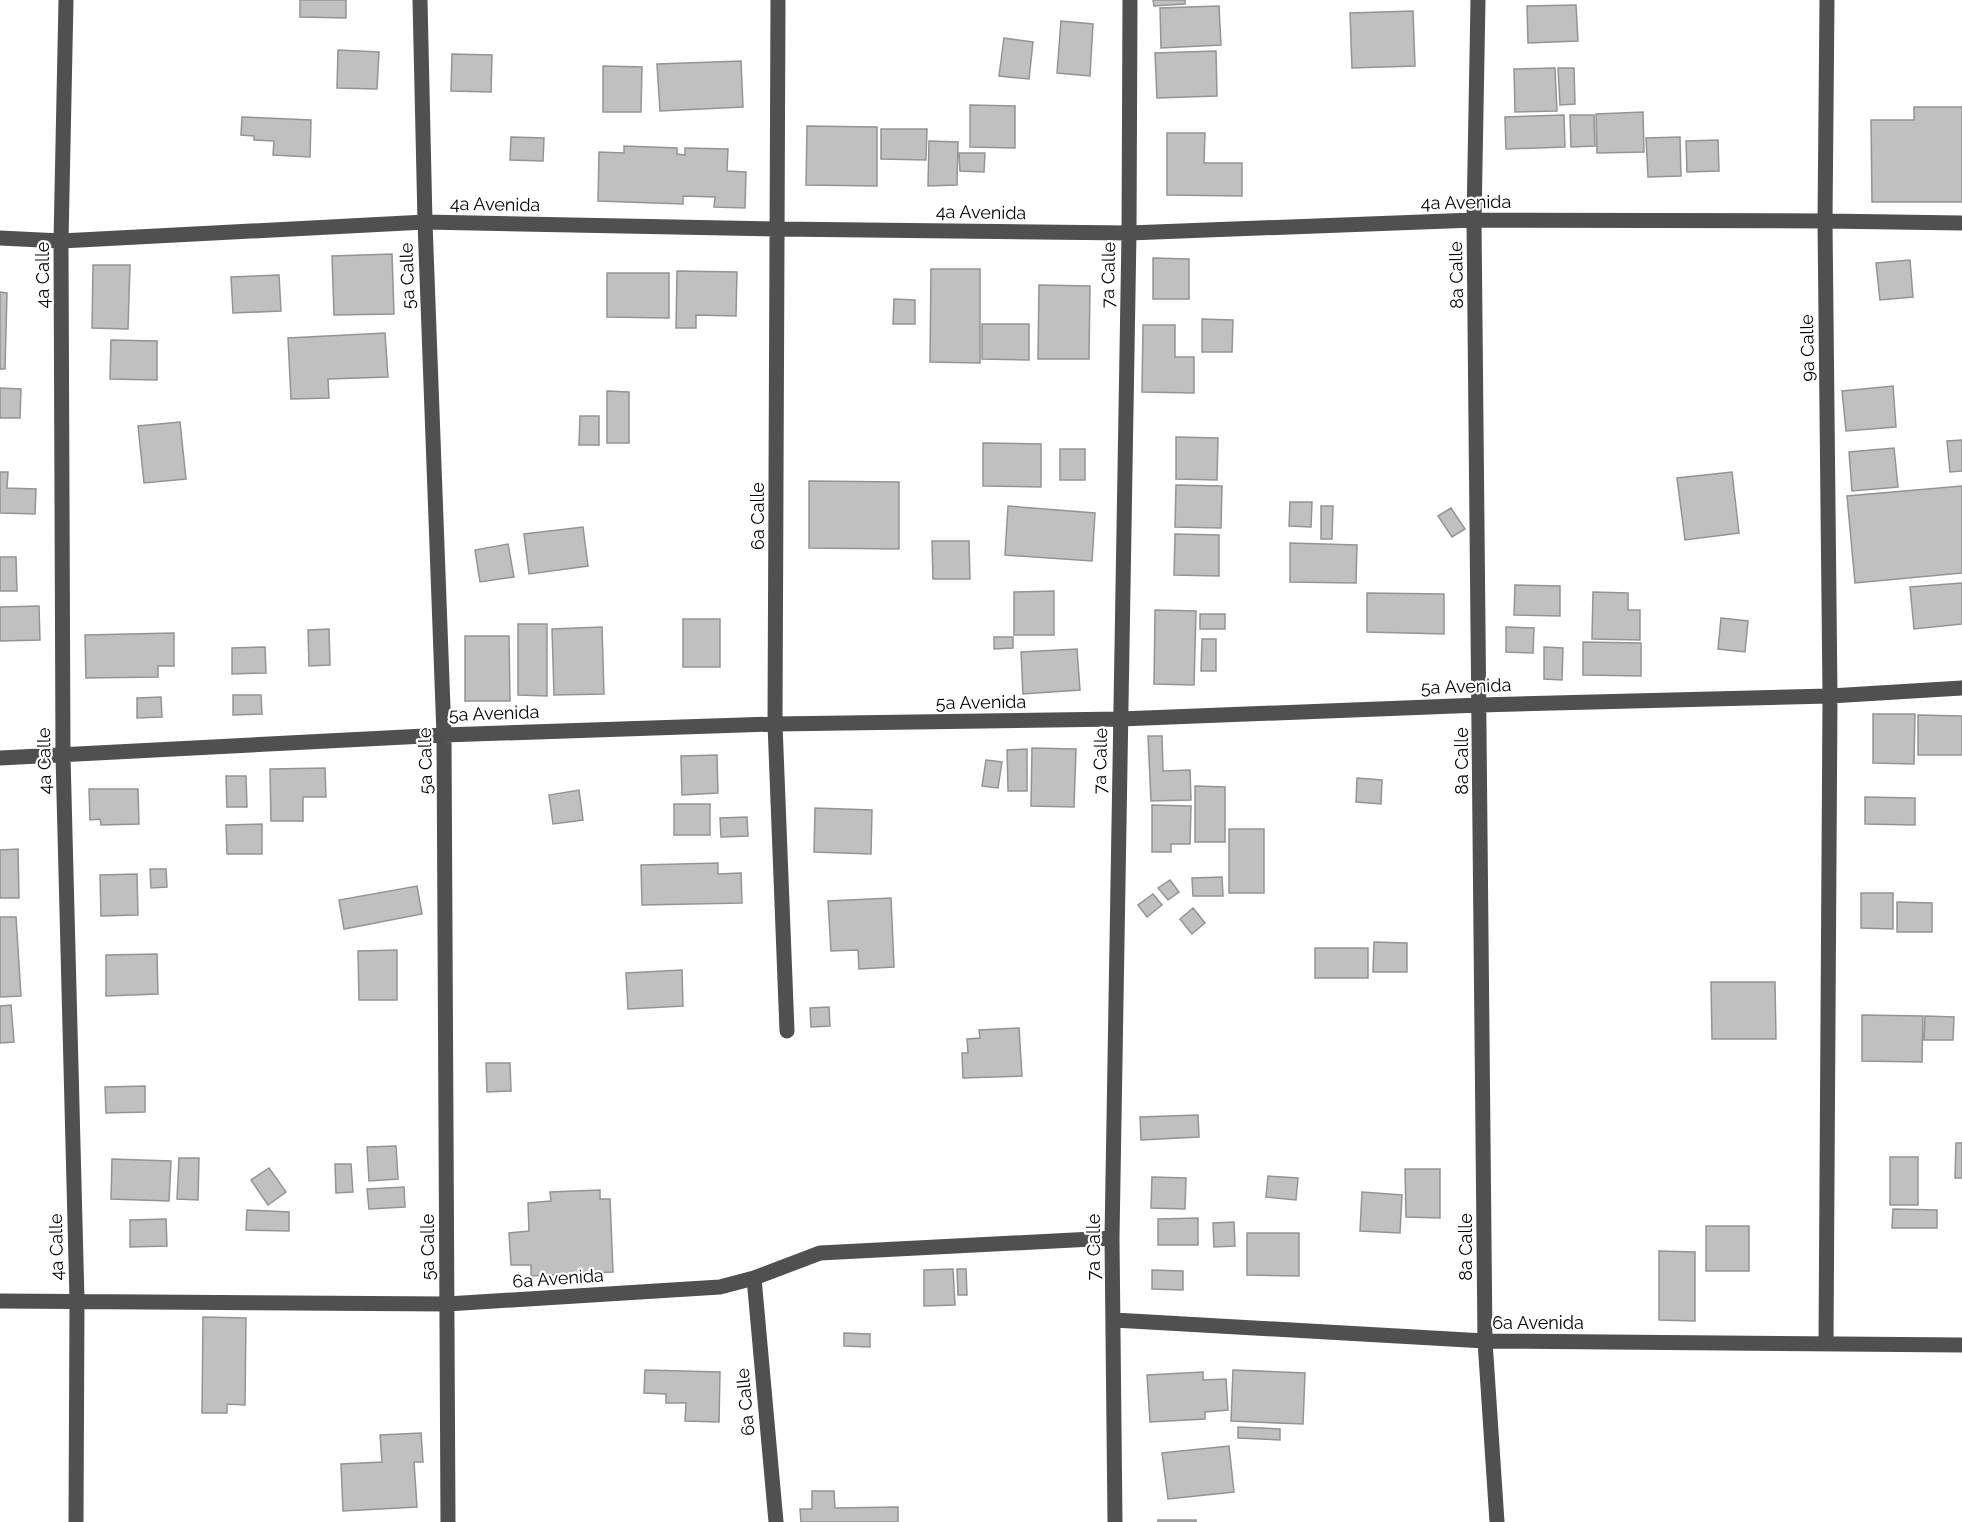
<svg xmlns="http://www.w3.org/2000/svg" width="1962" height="1522" viewBox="0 0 1962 1522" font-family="Raleway,sans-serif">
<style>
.building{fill:#c0c0c0;stroke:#949494;stroke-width:1.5}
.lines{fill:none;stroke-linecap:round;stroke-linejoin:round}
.minor{stroke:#505050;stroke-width:15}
.labels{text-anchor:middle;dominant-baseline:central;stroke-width:4.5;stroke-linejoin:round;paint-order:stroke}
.street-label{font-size:18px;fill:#000;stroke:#fff}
</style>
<rect width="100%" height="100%" fill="#fff"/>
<path class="building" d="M300,0H346V18L300,17Z
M1153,0H1185V4L1154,6Z
M1576,5L1578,41L1528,43L1527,6Z
M1219,6L1221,45L1161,48L1160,8Z
M1413,11L1415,66L1352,68L1350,13Z
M1061,21L1093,24L1090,76L1057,73Z
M1004,38L1033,42L1029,79L999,76Z
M338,50L379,52L377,89L337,88Z
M1216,51L1217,96L1157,98L1155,53Z
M452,54L492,55L491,92L451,91Z
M741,61L743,107L660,111L657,64Z
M603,66L642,67L641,112H603Z
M1555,68L1557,111L1515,112L1514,69Z
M1558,68H1574L1575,104L1560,105Z
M970,105L1015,106V148L970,147Z
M1914,107H1962V202H1872L1871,120H1914Z
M1643,112L1644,152L1597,153L1596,114Z
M1564,115L1565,147L1506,149L1505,117Z
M1570,115H1594L1595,146L1571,147Z
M242,117L311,120L310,157L273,155L274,141L254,140V136L241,135Z
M807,126L877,127V186L806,185Z
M881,129H927L926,160L881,159Z
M1167,133H1205L1204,163H1242V196L1167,195Z
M511,137L544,138L543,161L510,160Z
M1680,137L1681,176L1648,177L1646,138Z
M1718,140L1719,171L1687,172L1686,141Z
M929,141L958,142L957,185L928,186Z
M624,146L677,148V154L685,155V148L728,149L727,171L746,172L745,208L714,207L715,197L683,196V204L598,201L599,152L624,153Z
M959,153H985L984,172L960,171Z
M392,254L394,314L334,315L332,256Z
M1153,258L1189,259V299H1153Z
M1910,260L1913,297L1880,300L1876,263Z
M93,265H130L128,329L92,328Z
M931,269H980V363L930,362Z
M677,271L737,272L736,316L696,315V328H676Z
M607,273H669V318L607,317Z
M279,275L281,311L233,313L231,277Z
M1039,285L1090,286L1089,359H1038Z
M0,292L7,293L5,369H0Z
M894,299L915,300V324H893Z
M1202,319L1233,320L1232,352H1202Z
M982,324H1029V360L982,359Z
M1143,325H1175V357H1194V393L1142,392Z
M385,333L388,377L328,379L329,398L291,399L288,338Z
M111,340L157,341V380L110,379Z
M1893,386L1896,427L1846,431L1842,391Z
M0,388L21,389L20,418H0Z
M607,391L629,392V443H607Z
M580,416H599V445H579Z
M180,422L186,479L144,483L138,426Z
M1176,437L1218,438L1217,480L1176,479Z
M1962,440V471L1950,472L1947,441Z
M983,443L1041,444V487L983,486Z
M1894,448L1898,487L1852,491L1849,452Z
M1060,449H1085V480H1060Z
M0,472H8L7,488L36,489L35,514L0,513Z
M1732,472L1739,533L1685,540L1677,478Z
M809,481L899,482V549L809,548Z
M1176,485L1222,486L1221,528L1175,527Z
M1962,486V573L1855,583L1847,496Z
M1290,502H1312L1311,527L1289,526Z
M1008,506L1095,513L1092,561L1005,555Z
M1321,506H1333L1332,539H1321Z
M1451,508L1465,529L1452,537L1438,516Z
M583,527L588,566L529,574L524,534Z
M1175,534L1219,535V576L1174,575Z
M932,541H969L970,579H933Z
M1290,543L1357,545L1356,583L1290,582Z
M508,544L514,577L480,582L475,550Z
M0,557H16L17,591H0Z
M1962,583V624L1914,629L1910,587Z
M1515,585L1560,586V616L1514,615Z
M1054,591V635H1014V592Z
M1593,592L1628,593V610H1640V640L1592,639Z
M1367,593L1444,594V634L1367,632Z
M39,606L40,640L0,641V607Z
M1155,610L1196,611L1194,685L1154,684Z
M1200,614H1225V629H1200Z
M1721,618L1748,621L1745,652L1718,649Z
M683,619H720V667H683Z
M518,624H547V696L518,695Z
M602,627L604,694L554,695L552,629Z
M1506,627L1534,628L1533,653L1506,652Z
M329,629L330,665L309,666L308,630Z
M174,633V666H158V677L86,678L85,635Z
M465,636H509L510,701H465Z
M994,637H1013V648L994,649Z
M1202,639H1216V671H1201Z
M1583,642L1641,643V676L1583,675Z
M265,647L266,673L232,674V648Z
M1544,647L1563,648L1562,680L1544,679Z
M1077,649L1080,690L1023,694L1021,652Z
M233,695H261L262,714L233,715Z
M161,697L162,717L137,718V698Z
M1873,714H1915L1914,764L1873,763Z
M1918,715L1962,716V755H1918Z
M1148,736H1162L1163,771L1190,770L1191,800L1151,801Z
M1032,748L1076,749L1074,807L1031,806Z
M1027,749V791H1008L1007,750Z
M717,755L718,793L682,795L681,756Z
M986,760L1002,762L998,788L982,786Z
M325,768L326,797H303V821H271L270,769Z
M226,776H246L247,807H227Z
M1357,778L1382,780L1381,804L1356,802Z
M1195,786L1225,787V842H1195Z
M89,789H138L139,824L101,825L100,819L90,820Z
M579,790L583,820L553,824L549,795Z
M1865,797L1915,798V825L1865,824Z
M674,804H710V835H674Z
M1152,805L1191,806L1190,844H1171V852H1152Z
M815,808L872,810L871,854L814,852Z
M747,817L748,836L721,837L720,818Z
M262,824V854H227L226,825Z
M1229,829H1264V893H1229Z
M18,849L19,898H0V850Z
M718,863V874L741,873L742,903L642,905L641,865Z
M150,869H166L167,887L151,888Z
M137,874L138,915L101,916L100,875Z
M1222,877L1223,896H1193L1192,878Z
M1170,880L1179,892L1168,900L1158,888Z
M417,886L422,914L344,929L339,900Z
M1861,893H1893V929L1861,928Z
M1153,894L1162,905L1147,917L1138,905Z
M891,898L894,967L859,969L858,950L831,951L828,901Z
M1897,902L1932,903V932H1897Z
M1193,908L1205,923L1192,934L1180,919Z
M0,917H16L21,996L0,997Z
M1374,942L1407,943V972H1373Z
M1315,948H1368V978H1315Z
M397,950V1000H359L358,951Z
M157,954L158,994L106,996V955Z
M682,970L683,1006L628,1009L626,973Z
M1711,982H1775L1776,1039H1712Z
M11,1005L14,1042L0,1043V1006Z
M829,1007L830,1026L811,1027L810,1008Z
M1862,1015L1923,1016L1922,1062L1862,1061Z
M1925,1016L1954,1017L1953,1040H1924Z
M1019,1028L1022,1076L963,1078L962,1053H968L967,1039L980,1038L979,1030Z
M486,1063H510L511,1091L487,1092Z
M145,1086V1112L106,1113L105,1087Z
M1198,1115L1199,1137L1141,1140L1140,1117Z
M1956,1143H1962V1178H1955Z
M396,1146L398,1179L369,1181L367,1147Z
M1890,1157H1918V1205H1890Z
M179,1158H199L198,1200L177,1199Z
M112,1159L171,1161L169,1201L111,1199Z
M335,1164H351L353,1192L336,1193Z
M269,1168L286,1192L268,1205L251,1180Z
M1405,1169H1440V1218L1406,1217Z
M1268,1176L1298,1178L1296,1200L1266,1197Z
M1152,1177L1186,1178L1185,1209L1151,1208Z
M404,1187L405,1207L369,1209L367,1189Z
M600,1190V1199H610L613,1272L531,1276V1265H511L509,1233L529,1231L528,1203L551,1201L550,1192Z
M1362,1192L1402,1195L1400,1233L1360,1231Z
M1893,1209L1937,1210V1228H1892Z
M247,1210L289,1212V1231L246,1230Z
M1198,1218V1245H1158V1219Z
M166,1219L167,1246L130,1247V1220Z
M1234,1222L1235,1246L1214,1247L1213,1223Z
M1706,1226H1749V1271H1706Z
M1247,1233H1299V1276L1247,1275Z
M1659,1251L1695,1252V1321L1659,1320Z
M953,1269L955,1305L924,1306V1270Z
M957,1269H966L967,1295H958Z
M1152,1270L1183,1271V1290L1152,1289Z
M203,1317L246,1318L245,1405L227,1404V1413H202Z
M844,1333L870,1334V1347L844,1346Z
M645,1370L720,1372L719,1422L685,1421L686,1403H666V1394L644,1393Z
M1233,1370L1305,1373L1303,1424L1231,1421Z
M1203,1372V1380L1226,1379L1228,1410L1205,1412V1419L1150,1422L1147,1375Z
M1238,1427L1280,1429V1440L1238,1438Z
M421,1433L423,1462H414L417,1507L343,1511L341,1464L382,1462L380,1435Z
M1229,1446L1234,1492L1168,1499L1162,1453Z
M812,1491H834L835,1508L898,1507V1522H801L800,1509H812Z
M1158,1520H1196V1522H1158Z"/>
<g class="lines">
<path class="minor" d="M66,0L61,241L63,756L77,1300L76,1522
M420,0L425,222L444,735L448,1522
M778,0L775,724L787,1031
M1478,0L1474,220L1485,1341L1497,1522
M0,238L61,241L425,222L778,229L1129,233L1474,220L1825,221L1962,223
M0,758L444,735L775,724L1120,719L1480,705L1830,696L1962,688
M754,1278L776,1522
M0,1301L447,1304L720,1287L754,1278L820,1253L1112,1238
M1114,1320L1485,1341L1962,1345
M1826,1343L1830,696L1825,221L1827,0
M1115,1522L1112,1238L1129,233L1130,0"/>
</g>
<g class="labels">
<g class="street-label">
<text transform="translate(1466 202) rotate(-1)">4a Avenida</text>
<text transform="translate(495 204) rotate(1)">4a Avenida</text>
<text transform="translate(981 212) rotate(1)">4a Avenida</text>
<text transform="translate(42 275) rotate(-90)">4a Calle</text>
<text transform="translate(1108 275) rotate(-89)">7a Calle</text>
<text transform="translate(1456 275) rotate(-91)">8a Calle</text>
<text transform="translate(407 276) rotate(-92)">5a Calle</text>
<text transform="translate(1807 348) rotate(-91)">9a Calle</text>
<text transform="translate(757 516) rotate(-90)">6a Calle</text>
<text transform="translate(1466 686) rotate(-2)">5a Avenida</text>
<text transform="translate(981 702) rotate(-1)">5a Avenida</text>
<text transform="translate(494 713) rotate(-2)">5a Avenida</text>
<text transform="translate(44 761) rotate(-91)">4a Calle</text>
<text transform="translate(425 761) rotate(-91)">5a Calle</text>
<text transform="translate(1100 761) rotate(-89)">7a Calle</text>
<text transform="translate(1461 761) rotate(-90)">8a Calle</text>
<text transform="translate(56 1247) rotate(-91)">4a Calle</text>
<text transform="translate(427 1247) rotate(-90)">5a Calle</text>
<text transform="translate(1093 1247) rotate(-90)">7a Calle</text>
<text transform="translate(1465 1247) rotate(-90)">8a Calle</text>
<text transform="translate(558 1278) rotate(-4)">6a Avenida</text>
<text x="1538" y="1322">6a Avenida</text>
<text transform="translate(745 1402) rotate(-95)">6a Calle</text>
</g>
</g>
</svg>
